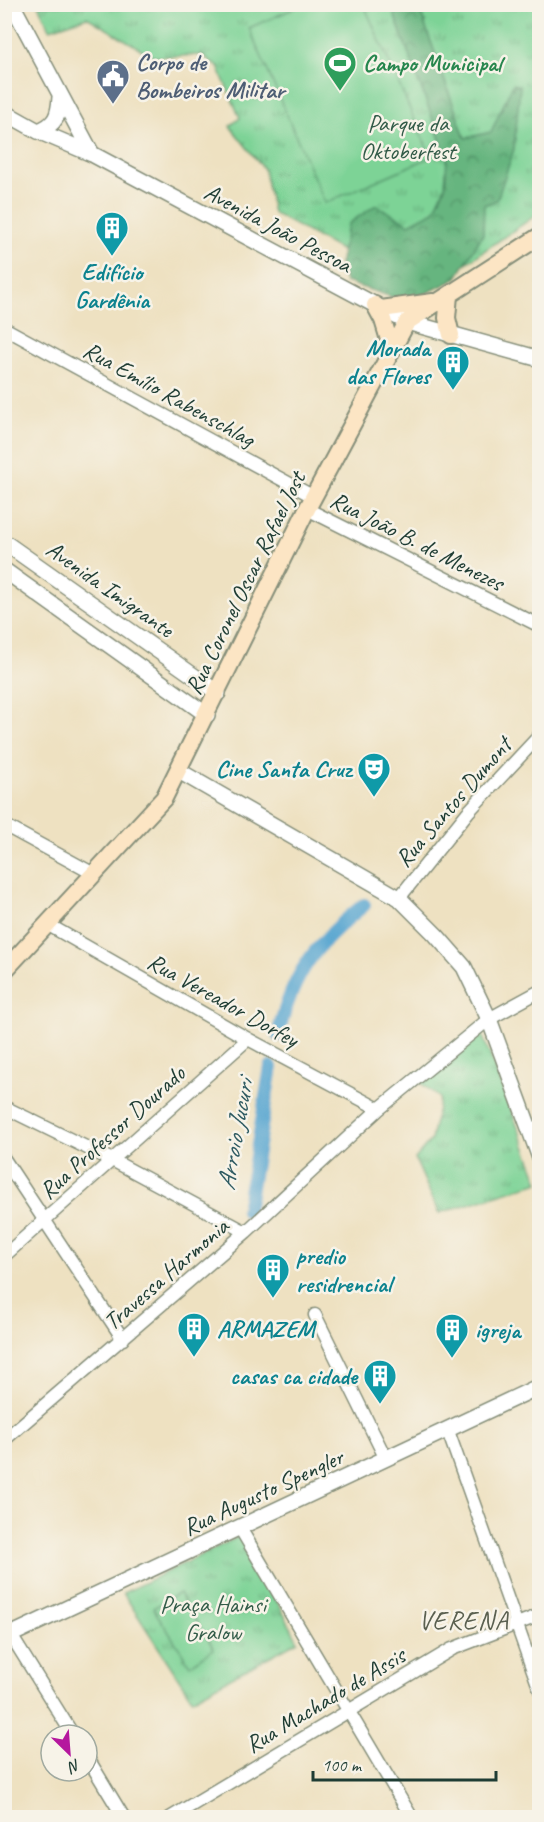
<svg xmlns="http://www.w3.org/2000/svg" width="544" height="1822" viewBox="0 0 544 1822" font-family="Caveat,sans-serif">
<style>
.grass{fill:url(#grass-tufts);stroke:#4e8865;stroke-width:1.5}
.forest{fill:url(#forest-crowns);stroke:#42795a;stroke-width:1.5}
.pitch{fill:#7dd396;stroke:#4e8865;stroke-width:1.5}
.lines{fill:none;stroke-linecap:round;stroke-linejoin:round}
.canal{stroke:#56a5d0;stroke-width:14}
.minor-casing{stroke:#868f7a;stroke-width:15}
.tertiary-casing{stroke:#868f7a;stroke-width:18}
.secondary-casing{stroke:#868f7a;stroke-width:20}
.minor{stroke:#fff;stroke-width:12}
.tertiary{stroke:#fff;stroke-width:15}
.secondary{stroke:#fce5c4;stroke-width:16}
.labels{text-anchor:middle;dominant-baseline:central;stroke-width:5;stroke-linejoin:round;paint-order:stroke}
.service-label{font-size:24px;font-weight:bold;fill:#4e5e75;stroke:#f7f3e8;text-anchor:start}
.leisure-label{font-size:24px;font-weight:bold;fill:#27864d;stroke:#f7f3e8;text-anchor:start}
.park-label{font-size:24px;fill:#325b48;stroke:#f7f3e8}
.street-label{font-size:24px;fill:#1f3d34;stroke:#f7f3e8}
.culture-label{font-size:24px;font-weight:bold;fill:#0d838f;stroke:#f7f3e8;text-anchor:end}
.water-label{font-size:26px;font-style:italic;fill:#305c63;stroke:#f7f3e8}
.neighbourhood-label{font-size:26px;letter-spacing:1.5px;fill:#5a6050;stroke:#f7f3e8}
</style>
<defs>
<pattern id="grass-tufts" width="24" height="20" patternUnits="userSpaceOnUse" patternTransform="scale(1.5)"><rect width="24" height="20" fill="#7dd396"/><path d="M3 7l-1-3M5 7V3M7 7l1-3M15 17l-1-3M17 17v-4M19 17l1-3" fill="none" stroke="#66ac7b"/></pattern>
<pattern id="forest-crowns" width="20" height="18" patternUnits="userSpaceOnUse" patternTransform="scale(1.5)"><rect width="20" height="18" fill="#66b57f"/><path d="M2 6a3 3 0 1 1 6 0M12 15a3 3 0 1 1 6 0" fill="none" stroke="#539469"/></pattern>
</defs>
<rect width="100%" height="100%" fill="#f7f3e8"/>
<filter id="ink" filterUnits="userSpaceOnUse"><feTurbulence type="fractalNoise" baseFrequency=".0167" numOctaves="2"/><feDisplacementMap in="SourceGraphic" scale="12" xChannelSelector="R" yChannelSelector="G"/><feConvolveMatrix kernelMatrix="1 2 1 2 8 2 1 2 1" color-interpolation-filters="sRGB"/></filter>
<filter id="wash" filterUnits="userSpaceOnUse"><feTurbulence type="fractalNoise" baseFrequency=".008" numOctaves="4" result="noise"/><feDisplacementMap in="SourceGraphic" scale="24" xChannelSelector="R" yChannelSelector="G"/><feGaussianBlur stdDeviation="1.35" result="paint"/><feColorMatrix in="noise" values="0 0 0 0 0 0 0 0 0 0 0 0 0 0 0 0 0 1.4 0 .05"/><feComposite in="paint" operator="in"/></filter>
<g filter="url(#wash)">
<rect width="100%" height="100%" fill="#eee1c1"/>
<path class="grass" d="M38,5H539V213L443,279L346,253L273,213L264,169L230,126L240,118L218,67L202,55L154,57L87,17L50,29Z
M481,1032L539,1182L439,1213L415,1159L431,1140L440,1098L421,1083Z
M242,1535L298,1641L192,1699L123,1593Z"/>
<path class="forest" d="M395,5H418L465,138L491,132L513,84L520,86L514,149L497,200L484,205L483,234L456,279L408,302L345,282L340,264L348,224L376,205L409,224L434,211L445,187L447,158L391,6Z"/>
<path class="pitch" d="M302,5H364L431,157L325,203L249,28Z
M179,1593L214,1649L190,1665L153,1608Z"/>
<g class="lines">
<path class="canal" d="M278,1035C293,972 315,944 364,905
M247,1211L271,1067"/>
</g>
</g>
<g filter="url(#ink)">
<g class="lines">
<g class="minor-casing">
<path id="minor" d="M4,328L314,497
M307,509L540,626
M4,825L94,874
M399,898L468,812L540,735
M47,924L248,1039L379,1109
M4,1107L112,1160L246,1232
M4,1159L123,1339
M4,1256L248,1039
M315,1315L386,1459
M448,1431L540,1690
M4,1440L246,1232L379,1109L489,1019L540,991
M240,1528L412,1818
M4,1624L73,1735
M87,1757L124,1818
M170,1818L452,1649L540,1615"/>
</g>
<g class="tertiary-casing">
<path id="tertiary" d="M12,4L92,154
M4,112L38,131L92,154L407,322L540,359
M38,131C56,125 59,115 60,97
M4,542L218,693
M4,570L207,715
M179,771L399,898L436,935L464,967L489,1019L540,1158
M4,1638L540,1386"/>
</g>
<g class="secondary-casing">
<path id="secondary" d="M449,295L447,318L451,335
M375,305L383,320L392,350
M381,309L433,302
M4,971L164,798L307,509L407,322L540,236"/>
</g>
<use href="#minor" class="minor"/>
<use href="#tertiary" class="tertiary"/>
<use href="#secondary" class="secondary"/>
</g>
</g>
<defs>
<g id="stadium-pin" transform="scale(1.725)"><path d="M0 17L-7.5 6A9.5 9.5 0 1 1 7.5 6Z" fill="#2e9e5b" stroke="#f7f3e8"/><path d="M0-5a6.5 5 0 1 0 0 10a6.5 5 0 1 0 0-10ZM-3.5-1.8h7v3.6h-7Z" fill="#fff"/></g>
<g id="civic-pin" transform="scale(1.725)"><path d="M0 17L-7.5 6A9.5 9.5 0 1 1 7.5 6Z" fill="#5c6f8a" stroke="#f7f3e8"/><path d="M-.6-6.5H3V-4.5H.6V-3L4-1V1h2V6H-6V1h2V-1L-.6-3ZM-1.2 2.5V6h2.4V2.5Z" fill="#fff"/></g>
<g id="building-pin" transform="scale(1.725)"><path d="M0 17L-7.5 6A9.5 9.5 0 1 1 7.5 6Z" fill="#0f9aa8" stroke="#f7f3e8"/><path d="M-4-6H4V6H1V3H-1V6H-4ZM-2.5-4.3h1.7v1.8h-1.7ZM.8-4.3h1.7v1.8H.8ZM-2.5-1h1.7V.8h-1.7ZM.8-1h1.7V.8H.8Z" fill="#fff"/></g>
<g id="theatre-pin" transform="scale(1.725)"><path d="M0 17L-7.5 6A9.5 9.5 0 1 1 7.5 6Z" fill="#0f9aa8" stroke="#f7f3e8"/><path d="M-5-5.5Q0-4 5-5.5V0Q5 5 0 6Q-5 5-5 0ZM-3.3-2.5H-1v1.5H-3.3ZM1-2.5H3.3v1.5H1ZM-2.8 1Q0 5.5 2.8 1Z" fill="#fff"/></g>
</defs>
<g fill-rule="evenodd">
<use href="#stadium-pin" x="340" y="63"/>
<use href="#civic-pin" x="113" y="76"/>
<use href="#building-pin" x="112" y="228"/>
<use href="#building-pin" x="453" y="362"/>
<use href="#theatre-pin" x="374" y="769"/>
<use href="#building-pin" x="273" y="1270"/>
<use href="#building-pin" x="194" y="1329"/>
<use href="#building-pin" x="452" y="1330"/>
<use href="#building-pin" x="380" y="1376"/>
</g>
<g class="labels">
<g class="service-label">
<text x="136" y="62">Corpo de<tspan x="136" dy="28">Bombeiros Militar</tspan></text>
</g>
<g class="leisure-label">
<text x="363" y="63">Campo Municipal</text>
</g>
<g class="park-label">
<text x="408" y="123">Parque da<tspan x="408" dy="28">Oktoberfest</tspan></text>
<text x="213" y="1604">Praça Hainsi<tspan x="213" dy="28">Gralow</tspan></text>
</g>
<g class="street-label">
<text transform="translate(278 228) rotate(28)">Avenida João Pessoa</text>
<text transform="translate(169 394) rotate(29)">Rua Emílio Rabenschlag</text>
<text transform="translate(417 541) rotate(27)">Rua João B. de Menezes</text>
<text transform="translate(245 583) rotate(-64)">Rua Coronel Oscar Rafael Jost</text>
<text transform="translate(110 589) rotate(35)">Avenida Imigrante</text>
<text transform="translate(453 802) rotate(-49)">Rua Santos Dumont</text>
<text transform="translate(223 1000) rotate(29)">Rua Vereador Dorfey</text>
<text transform="translate(112 1132) rotate(-42)">Rua Professor Dourado</text>
<text transform="translate(166 1274) rotate(-41)">Travessa Harmonia</text>
<text transform="translate(263 1492) rotate(-25)">Rua Augusto Spengler</text>
<text transform="translate(325 1700) rotate(-31)">Rua Machado de Assis</text>
</g>
<g class="culture-label">
<text x="112" y="272" text-anchor="middle">Edifício<tspan x="112" dy="28">Gardênia</tspan></text>
<text x="430" y="348">Morada<tspan x="430" dy="28">das Flores</tspan></text>
<text x="351" y="769">Cine Santa Cruz</text>
<text x="296" y="1256" text-anchor="start">predio<tspan x="296" dy="28">residrencial</tspan></text>
<text x="217" y="1329" text-anchor="start">ARMAZEM</text>
<text x="475" y="1330" text-anchor="start">igreja</text>
<text x="357" y="1376">casas ca cidade</text>
</g>
<g class="water-label">
<text transform="translate(235 1135) rotate(-80)">Arroio Jucuri</text>
</g>
<g class="neighbourhood-label">
<text x="464" y="1620">VERENA</text>
</g>
</g>
<rect width="544" height="1822" fill="none" stroke="#f7f3e8" stroke-width="24"/>
<g transform="translate(69 1753) rotate(155)"><circle r="28" fill="#f7f3e8" stroke="#a1aaa0" stroke-width="1.5"/>
<path d="M0-4.5L10 22L0 15L-10 22Z" fill="#b5179e"/>
<text y="-9" font-size="16" font-weight="bold" text-anchor="middle" fill="#1f3d34">N</text>
</g>
<path d="M313 1771v9h183v-9" fill="none" stroke="#1f3d34" stroke-width="3"/>
<text x="322" y="1771" font-size="18" fill="#1f3d34" stroke="#f7f3e8" stroke-width="4.5" paint-order="stroke">100 m</text>
</svg>
